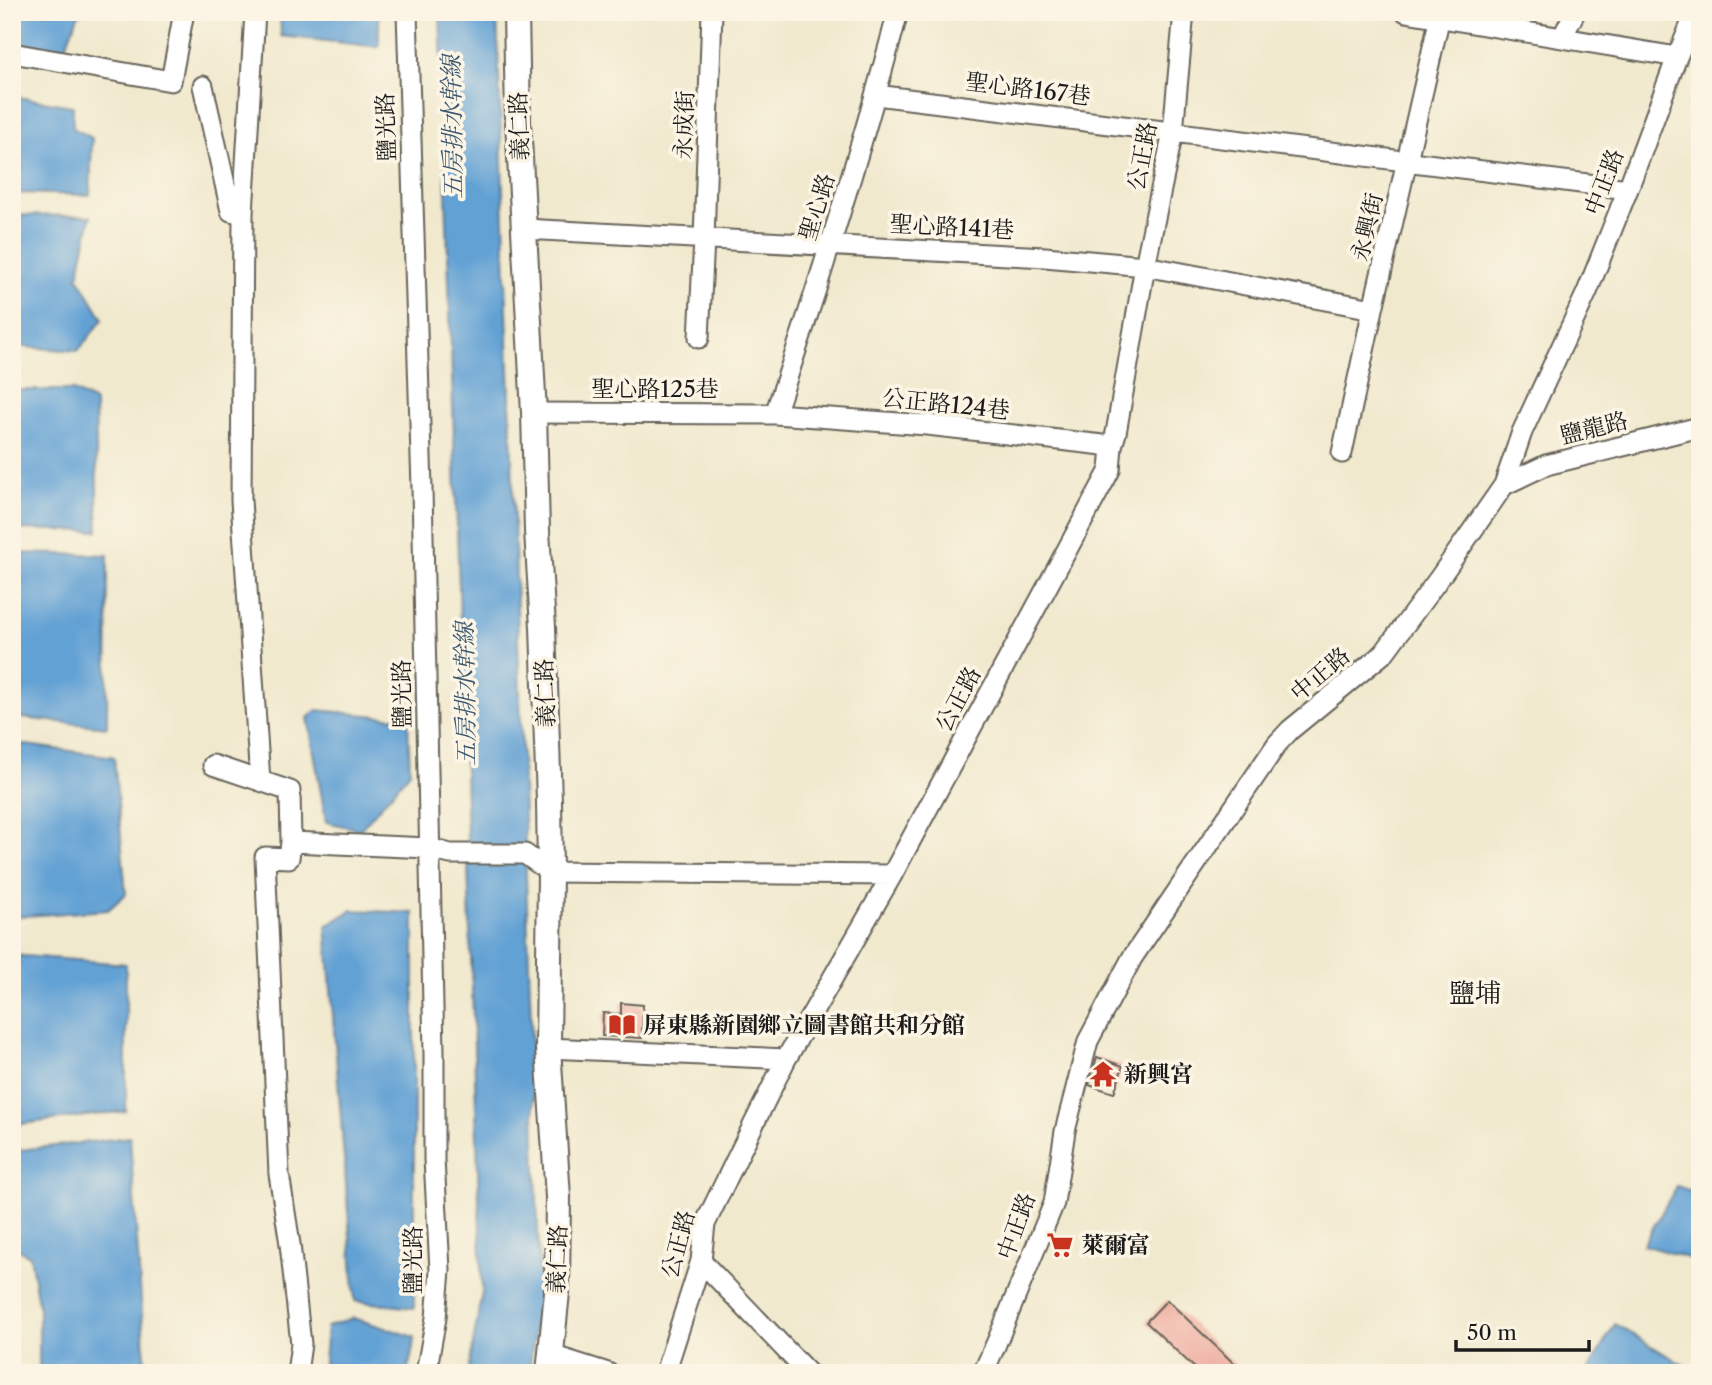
<svg xmlns="http://www.w3.org/2000/svg" width="1712" height="1385" viewBox="0 0 1712 1385" font-family="'Libre Caslon Text','Noto Serif TC',serif">
<style>
.water{fill:#62a1d4;stroke:#3f5e78;stroke-width:2}
.building{fill:#eca599}
.lines{fill:none;stroke-linecap:round;stroke-linejoin:round}
.minor-casing{stroke:#67645a;stroke-width:23}
.tertiary-casing{stroke:#67645a;stroke-width:28}
.minor{stroke:#fff;stroke-width:19}
.tertiary{stroke:#fff;stroke-width:24}
.labels{text-anchor:middle;dominant-baseline:central;stroke-width:7;stroke-linejoin:round;paint-order:stroke}
.street-label{font-size:23px;fill:#1c1c1c;stroke:#fcf5e5}
.poi-label{font-size:23px;font-weight:bold;fill:#1c1c1c;stroke:#fcf5e5;text-anchor:start}
.water-label{font-size:24px;font-style:italic;fill:#3c586f;stroke:#fcf5e5}
.quarter-label{font-size:26px;fill:#1c1c1c;stroke:#fcf5e5}
</style>
<rect width="100%" height="100%" fill="#fcf5e5"/>
<filter id="ink" filterUnits="userSpaceOnUse"><feTurbulence type="fractalNoise" baseFrequency=".0143" numOctaves="2"/><feDisplacementMap in="SourceGraphic" scale="14" xChannelSelector="R" yChannelSelector="G"/><feConvolveMatrix kernelMatrix="1 2 1 2 8 2 1 2 1" color-interpolation-filters="sRGB"/></filter>
<filter id="wash" filterUnits="userSpaceOnUse"><feTurbulence type="fractalNoise" baseFrequency=".00686" numOctaves="4" result="noise"/><feDisplacementMap in="SourceGraphic" scale="28" xChannelSelector="R" yChannelSelector="G"/><feGaussianBlur stdDeviation="1.57" result="paint"/><feColorMatrix in="noise" values="0 0 0 0 0 0 0 0 0 0 0 0 0 0 0 0 0 1.4 0 .05"/><feComposite in="paint" operator="in"/></filter>
<g filter="url(#wash)">
<rect width="100%" height="100%" fill="#f1e9ce"/>
<path class="water" d="M12,12H83L78,16L60,61L12,56Z
M280,12H379V47L281,36Z
M440,12H497L540,1290L529,1373H468L482,1292Z
M12,96L73,106V128L92,138L90,195L12,193Z
M12,215L91,216L78,277L103,319L78,351L12,346Z
M12,390H72L95,402L98,531L12,529Z
M12,553L108,555L107,727L12,717Z
M317,710L408,719L410,772L360,830L326,822L308,718Z
M12,743L114,757L126,894L108,910L12,917Z
M352,910L414,913V1308L355,1301L326,926Z
M12,955L126,964V1111L12,1125Z
M130,1137L146,1373H39V1309L30,1256L12,1247V1151Z
M1677,1186L1700,1194V1262L1643,1245Z
M353,1318L415,1337L408,1373H323L327,1327Z
M1615,1324L1687,1367L1700,1369V1373H1597L1589,1369Z"/>
<g id="blocks">
<path class="building" d="M621,1003L643,1005L642,1038L602,1036L603,1013L621,1014Z
M1097,1057L1123,1066L1114,1093L1089,1085Z
M1167,1300L1244,1373H1200L1146,1322Z"/>
</g>
</g>
<g filter="url(#ink)">
<use href="#blocks" fill-opacity="0" stroke="#67645a" stroke-width="2"/>
<g class="lines">
<g class="minor-casing">
<path id="minor" d="M255,12L243,214L241,500L260,781
M407,12L422,488L434,1053V1159L440,1270L436,1318L426,1373
M1406,12L1677,57
M1562,38L1575,12
M12,53L171,81L184,12
M203,86L231,211L243,214
M876,95L1628,189
M524,229L1045,257L1145,266L1373,309
M699,338L704,239L712,12
M534,413L775,414L927,425L1112,446
M775,414C820,280 862,149 898,12
M1342,453L1373,309L1441,12
M1504,485L1546,465L1700,427
M213,765L290,791L291,842L429,848L450,854H525L550,872L892,875
M291,842L289,858L265,857L279,1174L290,1244L301,1344L297,1373
M548,1048L786,1059
M701,1261L808,1373
M551,1355L608,1373
M665,1373L701,1261L705,1224L738,1156L786,1059L892,875L1110,470L1112,446L1116,433L1145,266L1173,132L1184,12
M983,1373L996,1344L1054,1203L1065,1131L1088,1041L1132,958L1277,744L1290,730L1384,653L1440,577L1504,485L1522,432L1587,292L1628,189L1677,57L1696,12"/>
</g>
<g class="tertiary-casing">
<path id="tertiary" d="M516,12L518,121L534,413L537,531L543,627L549,801L550,872L548,1048L558,1197L557,1292L549,1373"/>
</g>
<use href="#minor" class="minor"/>
<use href="#tertiary" class="tertiary"/>
</g>
</g>
<defs>
<g id="library-bare" transform="scale(2.1)"><path d="M-6-4Q-3-5.5-.7-3.5V5Q-3 3-6 4ZM6-4Q3-5.5 .7-3.5V5Q3 3 6 4Z" fill="#c8321e" stroke="#fcf5e5" stroke-width="2.5" paint-order="stroke"/></g>
<g id="temple-bare" transform="scale(2.1)"><path d="M0-6L5-2H3V0L6.5 2.5H4V6H1.5V3h-3V6H-4V2.5H-6.5L-3 0V-2H-5Z" fill="#c8321e" stroke="#fcf5e5" stroke-width="2.5" paint-order="stroke"/></g>
<g id="supermarket-bare" transform="scale(2.1)"><path d="M-6-5.5h2.5l.6 2H6L4.5 2H-2.5L-4.4-4H-6ZM-1.5 3.2a1.3 1.3 0 1 0 .1 0ZM3 3.2a1.3 1.3 0 1 0 .1 0Z" fill="#c8321e" stroke="#fcf5e5" stroke-width="2.5" paint-order="stroke"/></g>
</defs>
<g fill-rule="evenodd">
<use href="#library-bare" x="622" y="1025"/>
<use href="#temple-bare" x="1103" y="1074"/>
<use href="#supermarket-bare" x="1060" y="1245"/>
</g>
<g class="labels">
<g class="street-label">
<text transform="translate(1028 89) rotate(7)">聖心路167巷</text>
<text transform="translate(684 125) rotate(-88)">永成街</text>
<text transform="translate(519 126) rotate(-92)">義仁路</text>
<text transform="translate(386 127) rotate(-92)">鹽光路</text>
<text transform="translate(1142 156) rotate(-79)">公正路</text>
<text transform="translate(1604 182) rotate(-69)">中正路</text>
<text transform="translate(817 207) rotate(-73)">聖心路</text>
<text transform="translate(952 227) rotate(3)">聖心路141巷</text>
<text transform="translate(1367 227) rotate(-77)">永興街</text>
<text x="655" y="389">聖心路125巷</text>
<text transform="translate(946 404) rotate(6)">公正路124巷</text>
<text transform="translate(1594 428) rotate(-14)">鹽龍路</text>
<text transform="translate(1320 674) rotate(-40)">中正路</text>
<text transform="translate(545 693) rotate(-92)">義仁路</text>
<text transform="translate(402 694) rotate(-91)">鹽光路</text>
<text transform="translate(958 699) rotate(-62)">公正路</text>
<text transform="translate(1016 1226) rotate(-70)">中正路</text>
<text transform="translate(678 1244) rotate(-75)">公正路</text>
<text transform="translate(557 1259) rotate(-88)">義仁路</text>
<text transform="translate(413 1260) rotate(-90)">鹽光路</text>
</g>
<g class="poi-label">
<text x="643" y="1025">屏東縣新園鄉立圖書館共和分館</text>
<text x="1124" y="1074">新興宮</text>
<text x="1081" y="1245">萊爾富</text>
</g>
<g class="water-label">
<text transform="translate(452 127) rotate(-91)">五房排水幹線</text>
<text transform="translate(465 694) rotate(-91)">五房排水幹線</text>
</g>
<g class="quarter-label">
<text x="1475" y="993">鹽埔</text>
</g>
</g>
<rect width="1712" height="1385" fill="none" stroke="#fcf5e5" stroke-width="42"/>
<path d="M1456 1340v10h133v-10" fill="none" stroke="#1c1c1c" stroke-width="3.5"/>
<text x="1467" y="1340" font-size="21" fill="#1c1c1c" stroke="#fcf5e5" stroke-width="5" paint-order="stroke">50 m</text>
</svg>
